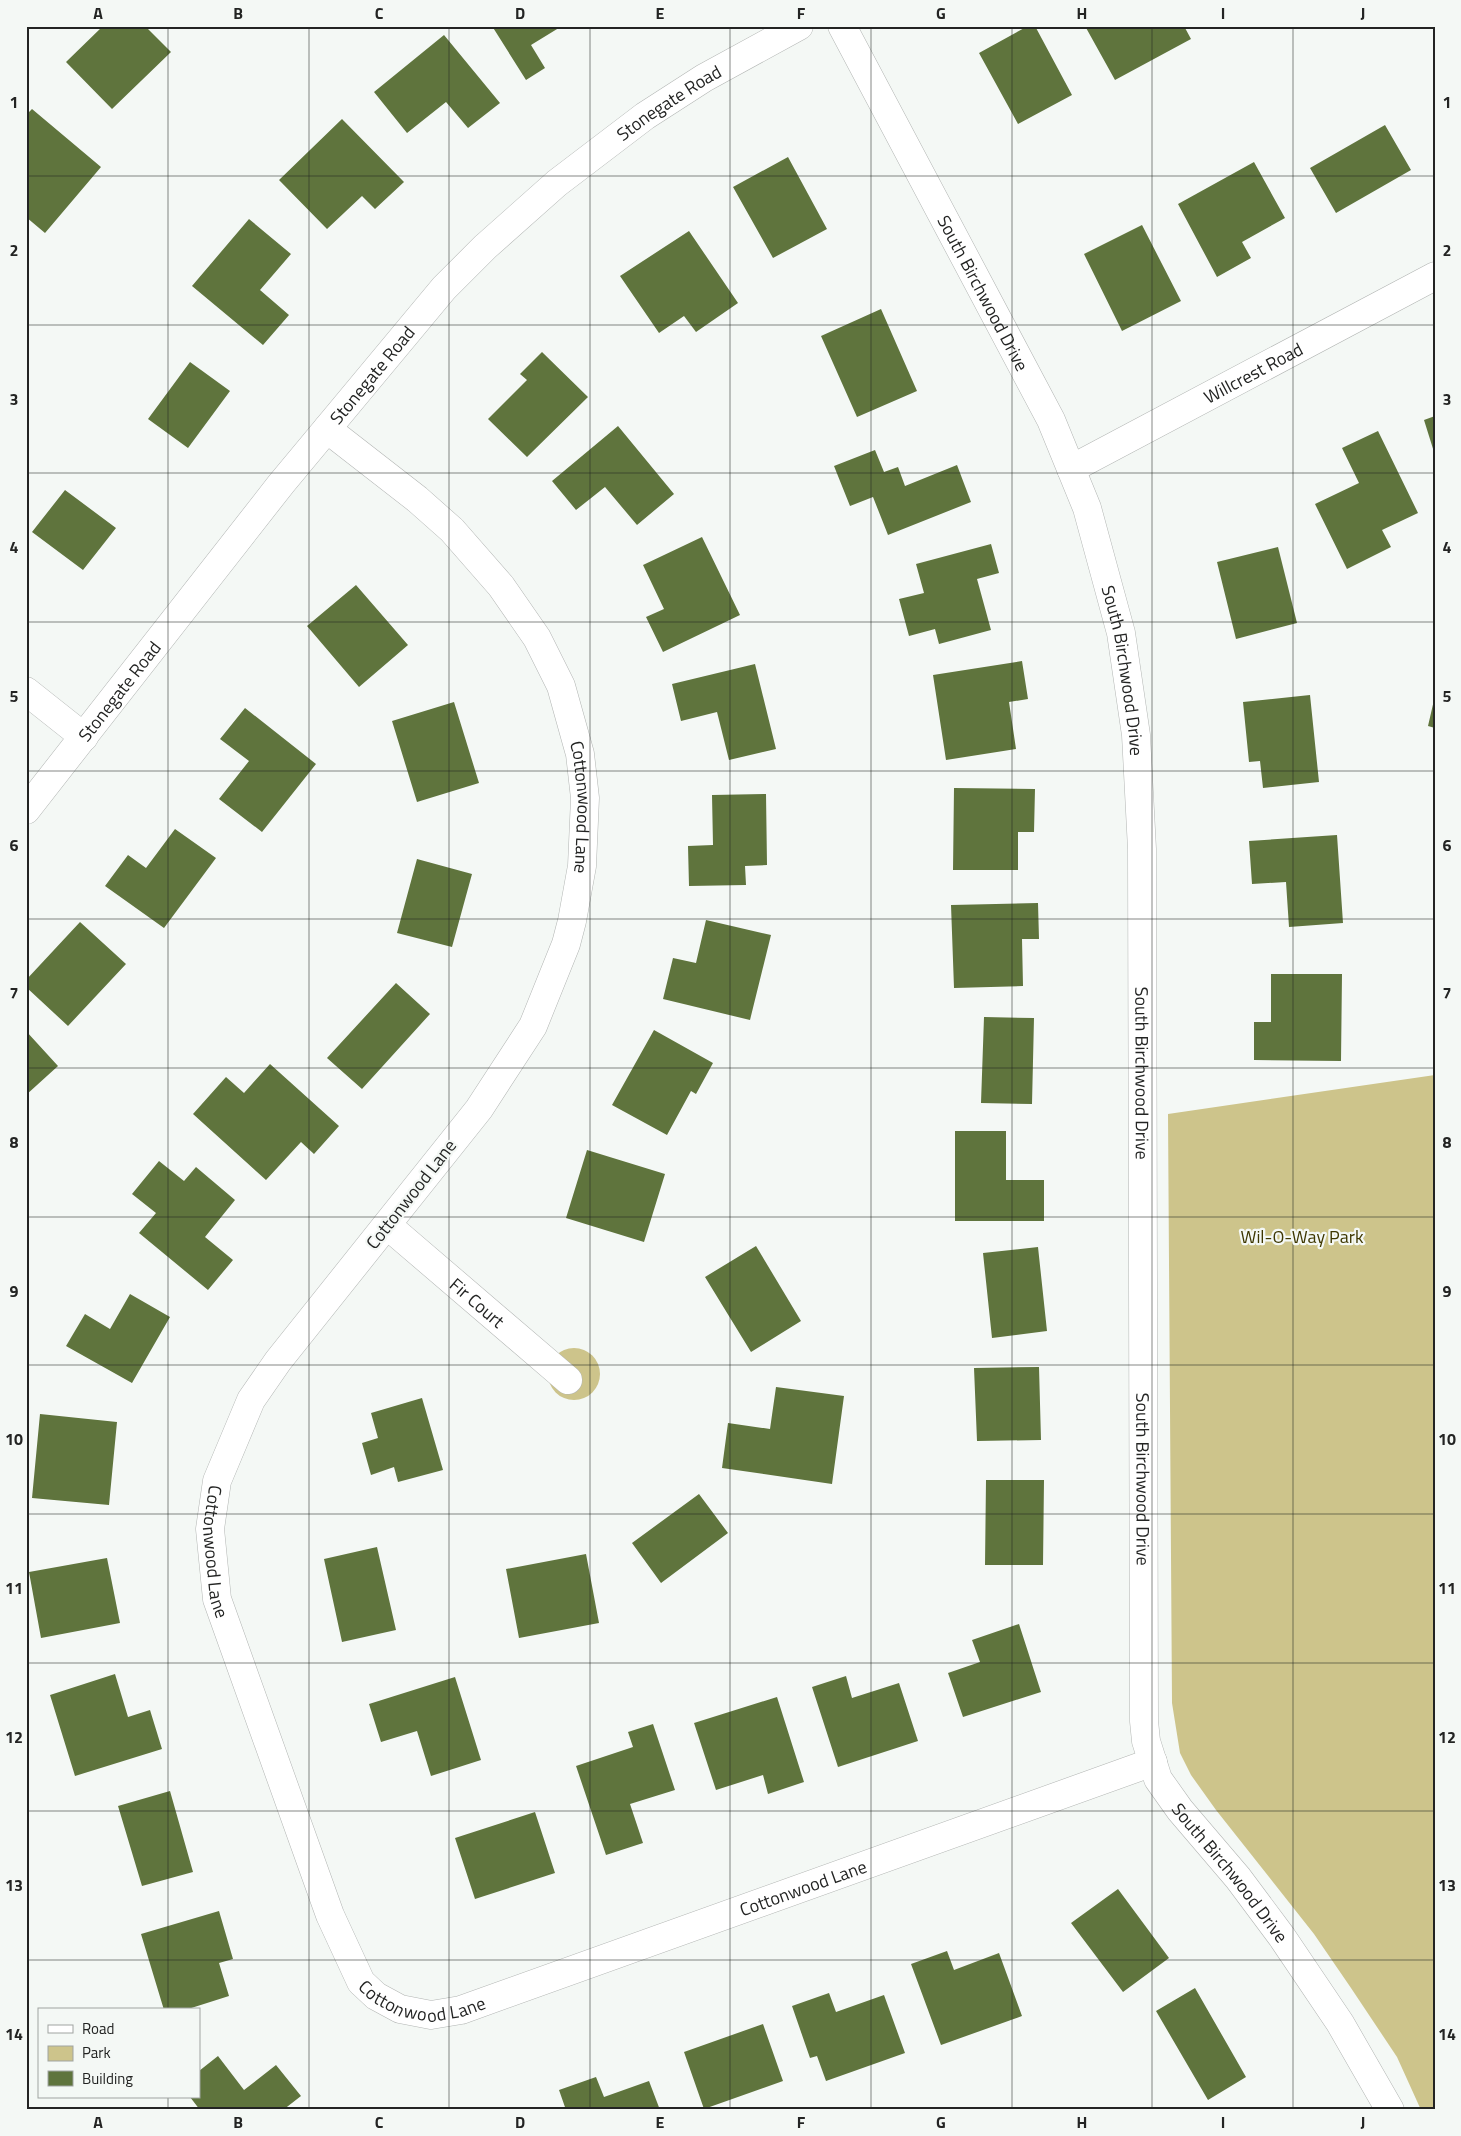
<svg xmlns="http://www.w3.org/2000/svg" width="1461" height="2136" viewBox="0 0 1461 2136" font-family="'Titillium Web',sans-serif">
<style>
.green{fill:#cdc48b}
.building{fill:#5f743d}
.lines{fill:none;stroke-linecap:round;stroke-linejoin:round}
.minor-casing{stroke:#b2b5b3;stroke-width:29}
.minor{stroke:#fff;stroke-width:28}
.grid{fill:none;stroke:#232423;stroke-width:1;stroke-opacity:0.55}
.labels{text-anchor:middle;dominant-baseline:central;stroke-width:4.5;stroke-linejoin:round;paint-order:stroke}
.street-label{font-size:18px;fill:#232423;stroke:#f4f8f5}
.park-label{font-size:18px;fill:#3e3701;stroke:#f4f8f5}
.neatline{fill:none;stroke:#232423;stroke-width:2}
.grid-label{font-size:16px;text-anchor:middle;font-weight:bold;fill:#232423}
</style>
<rect width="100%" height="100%" fill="#f4f8f5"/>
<path class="green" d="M1435,1075V2110H1421L1397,2057L1351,1988L1314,1934L1216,1810L1191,1775L1180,1753L1172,1703L1168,1114Z
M548 1374a26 26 0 1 1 52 0a26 26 0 1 1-52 0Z"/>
<path class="building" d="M103,26H145L171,52L112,109L66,62Z
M492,26H562L531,45L545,68L526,80Z
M1028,26H1035L1072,95L1018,124L979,53Z
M1085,26H1184L1191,39L1115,80Z
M444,35L500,103L468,128L446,102L407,133L374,92Z
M32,109L101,167L45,233L26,217V115Z
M342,119L404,182L375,209L362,196L327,229L279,180Z
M1385,125L1411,170L1336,213L1310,168Z
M788,157L827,229L773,258L733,187Z
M1254,162L1285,218L1242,242L1251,258L1217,277L1178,204Z
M249,219L291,254L260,290L289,315L263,345L192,286Z
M1142,225L1181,301L1122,331L1084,254Z
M689,231L738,303L696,332L684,316L659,333L620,276Z
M881,309L917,391L857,417L821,336Z
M542,352L588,397L527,457L488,419L527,380L520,374Z
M190,362L230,391L188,448L148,419Z
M1435,416V452H1434L1424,420Z
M618,426L674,494L637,525L605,487L576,510L552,481Z
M1378,431L1418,513L1382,530L1391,547L1347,569L1315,504L1359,483L1342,448Z
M875,450L884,472L898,467L905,486L957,465L971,502L888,535L873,497L850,506L834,466Z
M65,490L116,528L83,570L32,532Z
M702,537L740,615L663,652L646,617L664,609L643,565Z
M991,544L999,573L977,579L991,630L939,644L935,629L909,636L899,599L924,593L916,564Z
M1278,547L1297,623L1236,639L1217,562Z
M356,585L408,645L359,687L307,626Z
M1022,661L1028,699L1009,702L1016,749L946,760L933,675Z
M755,664L776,749L729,760L717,712L681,721L672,684Z
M1310,695L1319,782L1263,788L1260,761L1249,762L1243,702Z
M1434,700H1435V728L1428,726Z
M454,702L479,783L417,802L392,721Z
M245,708L316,764L262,832L219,799L249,761L220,739Z
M954,788L1035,789L1034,832H1018V870H953Z
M766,794L767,865L745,866L746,885L689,886L688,846L713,845L712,795Z
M175,829L216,858L164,928L105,886L128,855L146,868Z
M1337,835L1343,923L1289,927L1286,882L1252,884L1249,841Z
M417,859L472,874L452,947L397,933Z
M1038,903L1039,939H1022L1023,986L954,988L951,905Z
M706,920L771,935L750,1020L663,999L673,958L696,963Z
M80,922L126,964L68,1026L26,987V980Z
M1271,974H1342L1341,1061L1254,1060V1022H1271Z
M396,983L430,1014L362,1089L327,1058Z
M984,1017L1034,1018L1032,1104L981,1103Z
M654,1030L713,1063L696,1094L691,1091L667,1135L612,1105Z
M26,1031L58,1066L26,1095Z
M270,1064L339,1126L314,1154L301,1142L266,1180L193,1114L226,1077L244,1093Z
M955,1131H1006V1180H1044V1221H955Z
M587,1150L665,1174L644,1242L566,1218Z
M159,1161L184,1181L196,1167L235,1200L205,1237L233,1260L208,1290L139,1233L156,1213L132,1194Z
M756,1246L801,1321L751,1352L705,1277Z
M1038,1247L1047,1331L992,1338L983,1253Z
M130,1294L170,1317L132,1383L66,1346L85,1314L110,1329Z
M1039,1367L1041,1440L977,1441L974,1368Z
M776,1387L844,1396L832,1484L722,1468L728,1423L770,1429Z
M422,1398L443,1470L398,1482L394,1467L371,1475L362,1443L378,1438L371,1413Z
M40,1414L117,1422L109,1505L32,1498Z
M986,1480H1044L1043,1565H985Z
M699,1494L728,1533L661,1583L632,1543Z
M377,1547L396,1630L342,1642L324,1559Z
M586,1554L599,1623L519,1638L506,1569Z
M107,1558L120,1623L41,1638L29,1572Z
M1019,1624L1041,1692L963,1717L948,1673L980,1662L972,1640Z
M115,1674L128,1717L150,1710L162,1749L75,1776L50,1695Z
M846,1676L852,1698L899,1683L918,1741L838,1767L812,1687Z
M455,1677L481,1760L431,1776L417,1731L381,1742L369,1704Z
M777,1697L804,1782L768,1794L763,1775L716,1790L694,1723Z
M653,1724L675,1790L630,1804L643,1843L606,1855L576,1766L633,1747L628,1732Z
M170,1791L193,1872L142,1886L118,1806Z
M535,1812L555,1873L475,1899L455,1838Z
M1118,1889L1169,1958L1123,1992L1071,1923Z
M219,1911L233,1959L219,1963L229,1996L185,2010H164L141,1934Z
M947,1951L954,1970L999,1953L1022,2016L941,2045L911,1964Z
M1195,1988L1246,2077L1208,2100L1156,2011Z
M829,1993L836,2012L884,1995L905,2053L826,2081L817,2056L810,2058L792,2006Z
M763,2024L783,2081L704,2109L684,2052Z
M218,2056L244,2090L276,2065L301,2096L283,2110H200L190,2097H199V2071Z
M596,2077L604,2097L649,2081L660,2110H566L559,2090Z"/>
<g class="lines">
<g class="minor-casing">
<g id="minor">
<path id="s1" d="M842,26L1051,420L1087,508L1121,633L1136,735L1142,849L1144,1721L1146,1741L1158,1779L1180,1810L1238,1878L1282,1937L1340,2023L1390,2110"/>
<path id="s2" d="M327,429L417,499L452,530L501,586L537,638L561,686L580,754L585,798L582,866L572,921L566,944L533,1026L479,1109L278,1361L251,1400L217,1481L210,1529L217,1599L330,1915L361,1982L376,1996L400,2009L431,2015L461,2010L1153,1762"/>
<path id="s3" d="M1071,469L1435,276"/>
<path d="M26,691L84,737"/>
<path id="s4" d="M26,810L281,484L444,288L485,247L557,183L645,116L704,78L799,26"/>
<path id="s5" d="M387,1225L568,1380"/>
</g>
</g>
<use href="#minor" class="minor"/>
</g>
<path class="grid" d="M168,26V2010M309,26V2110M449,26V2110M590,26V2110M730,26V2110M871,26V2110M1012,26V2110M1152,26V2110M1293,26V2110M26,176H1435M26,325H1435M26,473H1435M26,622H1435M26,771H1435M26,919H1435M26,1068H1435M26,1217H1435M26,1365H1435M26,1514H1435M26,1663H1435M26,1811H1435M26,1960H1435M168,2097V2110"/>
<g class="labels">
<g class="street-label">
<text stroke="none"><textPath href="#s4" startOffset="961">Stonegate Road</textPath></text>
<text stroke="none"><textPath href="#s1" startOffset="302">South Birchwood Drive</textPath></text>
<text stroke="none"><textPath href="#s3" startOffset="206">Willcrest Road</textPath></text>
<text stroke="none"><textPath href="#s4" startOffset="556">Stonegate Road</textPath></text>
<text stroke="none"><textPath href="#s1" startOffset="708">South Birchwood Drive</textPath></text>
<text stroke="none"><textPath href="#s4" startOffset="151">Stonegate Road</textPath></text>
<text stroke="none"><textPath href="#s2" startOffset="476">Cottonwood Lane</textPath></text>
<text stroke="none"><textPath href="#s1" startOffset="1112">South Birchwood Drive</textPath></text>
<text transform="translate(411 1194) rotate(-52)">Cottonwood Lane</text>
<text stroke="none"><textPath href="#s5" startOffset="119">Fir Court</textPath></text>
<text stroke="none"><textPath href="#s1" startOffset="1518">South Birchwood Drive</textPath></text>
<text stroke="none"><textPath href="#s2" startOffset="1331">Cottonwood Lane</textPath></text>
<text stroke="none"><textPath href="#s1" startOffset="1938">South Birchwood Drive</textPath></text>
<text stroke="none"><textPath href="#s2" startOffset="2261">Cottonwood Lane</textPath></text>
<text stroke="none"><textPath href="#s2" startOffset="1856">Cottonwood Lane</textPath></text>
</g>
<g class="park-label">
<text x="1302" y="1236">Wil-O-Way Park</text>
</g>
</g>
<rect width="1461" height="2136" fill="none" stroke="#f4f8f5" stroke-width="55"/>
<rect x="38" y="2008" width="162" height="90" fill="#f4f8f5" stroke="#a0a3a1"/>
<rect x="48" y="2025" width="25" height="8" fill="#ffffff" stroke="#a0a3a1"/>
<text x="82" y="2034" font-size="15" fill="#232423">Road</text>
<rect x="48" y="2046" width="25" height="15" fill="#cdc48b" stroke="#a0a3a1"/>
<text x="82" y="2058" font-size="15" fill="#232423">Park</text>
<rect x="48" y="2071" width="25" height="15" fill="#5f743d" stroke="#a0a3a1"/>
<text x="82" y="2084" font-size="15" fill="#232423">Building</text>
<rect x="28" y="28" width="1406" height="2080" class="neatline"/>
<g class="grid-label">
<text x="98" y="19">A</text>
<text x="238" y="19">B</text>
<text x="379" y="19">C</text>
<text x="520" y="19">D</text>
<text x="660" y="19">E</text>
<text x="801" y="19">F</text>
<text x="941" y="19">G</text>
<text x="1082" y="19">H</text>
<text x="1223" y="19">I</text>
<text x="1363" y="19">J</text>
<text x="14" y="108">1</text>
<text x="1447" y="108">1</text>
<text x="14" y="256">2</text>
<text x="1447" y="256">2</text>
<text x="14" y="405">3</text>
<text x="1447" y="405">3</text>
<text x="14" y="553">4</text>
<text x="1447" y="553">4</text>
<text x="14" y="702">5</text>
<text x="1447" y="702">5</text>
<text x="14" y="851">6</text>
<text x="1447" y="851">6</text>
<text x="14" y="999">7</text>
<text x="1447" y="999">7</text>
<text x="14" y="1148">8</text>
<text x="1447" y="1148">8</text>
<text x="14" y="1297">9</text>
<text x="1447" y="1297">9</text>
<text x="14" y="1445">10</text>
<text x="1447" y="1445">10</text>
<text x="14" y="1594">11</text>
<text x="1447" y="1594">11</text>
<text x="14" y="1743">12</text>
<text x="1447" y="1743">12</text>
<text x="14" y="1891">13</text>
<text x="1447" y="1891">13</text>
<text x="14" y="2040">14</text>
<text x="1447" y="2040">14</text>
<text x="98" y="2128">A</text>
<text x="238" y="2128">B</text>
<text x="379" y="2128">C</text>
<text x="520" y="2128">D</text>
<text x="660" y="2128">E</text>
<text x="801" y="2128">F</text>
<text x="941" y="2128">G</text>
<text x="1082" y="2128">H</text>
<text x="1223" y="2128">I</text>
<text x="1363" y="2128">J</text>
</g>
</svg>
